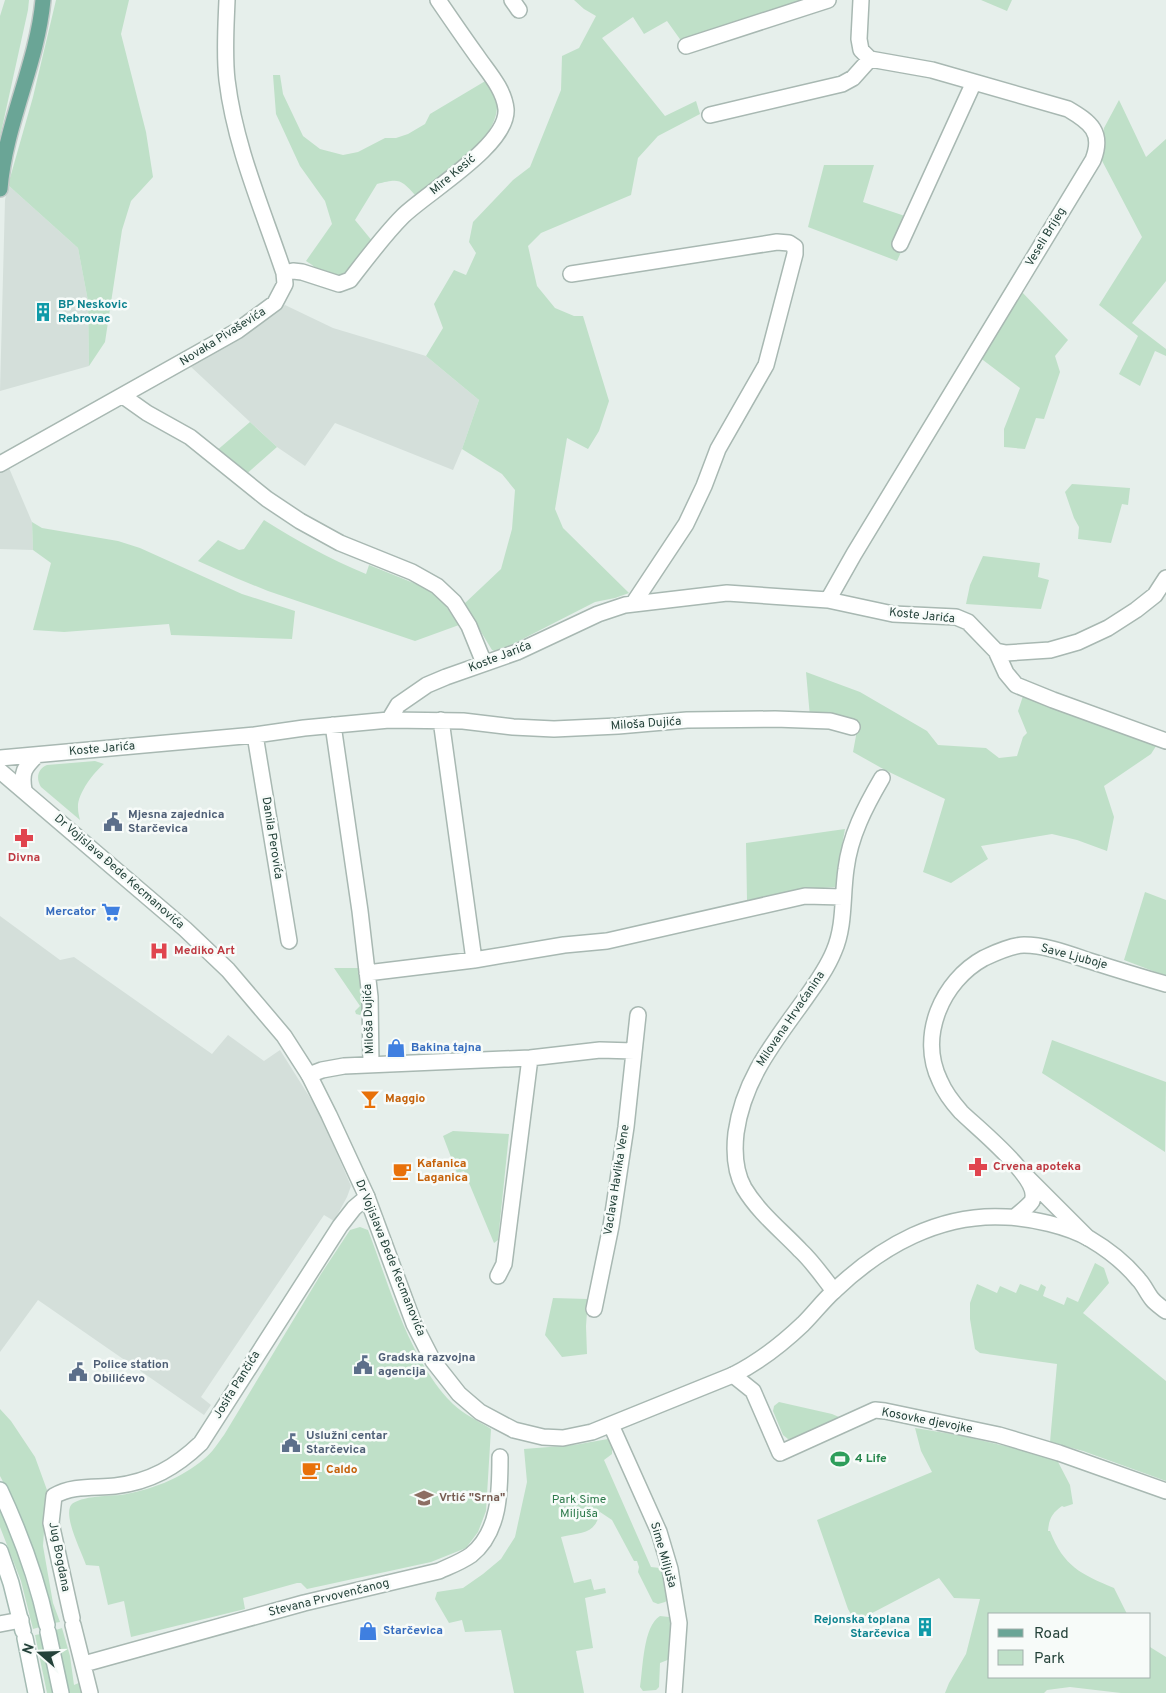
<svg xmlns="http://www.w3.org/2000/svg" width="1166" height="1693" viewBox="0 0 1166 1693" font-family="Overpass,sans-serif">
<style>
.built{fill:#d4dfda}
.green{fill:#bfe0c8}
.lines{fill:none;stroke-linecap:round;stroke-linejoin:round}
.minor-casing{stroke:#a8b8b2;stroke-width:18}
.tertiary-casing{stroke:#a8b8b2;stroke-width:18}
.secondary-casing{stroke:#a4bbb3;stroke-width:18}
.primary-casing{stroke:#c2cac8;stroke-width:18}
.minor{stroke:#fff;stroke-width:15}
.tertiary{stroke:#fff;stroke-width:15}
.secondary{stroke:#fff;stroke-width:15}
.primary{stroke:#6aa596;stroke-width:15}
.labels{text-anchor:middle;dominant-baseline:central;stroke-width:5;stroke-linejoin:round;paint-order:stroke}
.street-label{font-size:12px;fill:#24423a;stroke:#f7fbf9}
.culture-label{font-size:12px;font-weight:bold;fill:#0d838f;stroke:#f7fbf9;text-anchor:start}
.service-label{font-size:12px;font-weight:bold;fill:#4e5e75;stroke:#f7fbf9;text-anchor:start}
.health-label{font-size:12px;font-weight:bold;fill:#be3a42;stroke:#f7fbf9;text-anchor:start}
.shop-label{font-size:12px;font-weight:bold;fill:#366cbe;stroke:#f7fbf9;text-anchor:start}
.food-label{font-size:12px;font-weight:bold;fill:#c56008;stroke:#f7fbf9;text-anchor:start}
.leisure-label{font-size:12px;font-weight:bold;fill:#27864d;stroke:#f7fbf9;text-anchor:start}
.education-label{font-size:12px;font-weight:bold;fill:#785e54;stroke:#f7fbf9;text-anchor:start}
.park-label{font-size:12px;fill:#2d7a4b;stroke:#f7fbf9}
</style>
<rect width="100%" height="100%" fill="#e6efeb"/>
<path class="built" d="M8,185L78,248L88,301L89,366L0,391L5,200Z
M285,305L333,328L426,356L479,400L462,449L453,470L335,423L305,466L277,447L190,366L220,349Z
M9,468L32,522L33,550L0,549V472Z
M0,916L60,960L74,957L212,1054L228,1035L264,1061L280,1050L319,1112L351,1186L347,1197L334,1221L324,1215L201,1397L211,1405L204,1415L38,1300L0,1352Z"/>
<path class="green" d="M5,0H29L28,10L0,137V16Z
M56,0H129L121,34L146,132L153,177L131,201L122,230L105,342L89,366L88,301L78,248L8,185L33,97Z
M574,0H801L682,42L667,21L644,34L633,17L602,38L665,116L696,101L700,114L658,136L638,158L631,195L541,233L528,246L537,286L555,308L574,316H583L609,401L599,431L588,449L567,438L555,509L563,528L629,593L615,598L595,602L497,652L492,650L464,604L501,569L512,529L515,490L502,474L462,449L479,400L426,356L443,328L434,304L454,270L466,275L476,253L469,242L473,222L513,180L530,167L561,90L562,56L579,48L596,16L584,9Z
M981,0H1012L1007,11Z
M273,75H280L283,94L303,136L320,149L343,155L358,152L385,138H396L408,134L425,124L430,114L487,80C490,87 497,98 497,105C498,141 441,177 416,196C401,179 399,178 377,184L355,220L373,242C362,255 349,281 329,275C321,273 313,265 306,261L332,224L325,201L300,166L276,114Z
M1119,100L1146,157L1166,139V281L1132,323L1166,349V356L1155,351L1140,386L1119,374L1138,336L1099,305L1142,237L1099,155L1104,128Z
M824,165H874L863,202L908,217L902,250L897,261L808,227Z
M1020,290L1068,340L1055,356L1060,372L1044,419L1036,418L1025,449L1004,447V429L1020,388L979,357Z
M250,422L277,447L243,477L215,452Z
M1072,484L1130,488L1128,505L1122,504L1111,543L1078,539L1079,527L1074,518L1065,492Z
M264,520C299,542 328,558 366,574L369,565L426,588L443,602L459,625L415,641L268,591L236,578L198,561L218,540L239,550L244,549Z
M32,522L42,528L118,541L140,548L242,594L295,611L292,639L171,635L169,624L64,632L33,630L51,563L33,550Z
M983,556L1040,563L1038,577L1049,580L1041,609L966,604L970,585Z
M806,672L860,692L927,731L938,745L986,748L999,758L1017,756L1023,737L1027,733L1018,711L1023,696L1062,712L1158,743L1151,754L1104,786L1114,817L1107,851L1077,840L1052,834L981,846L988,859L951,883L923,872L945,799L885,770L853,752L858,725L810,717Z
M95,761L104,764C94,772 77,794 78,808C78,812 79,816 80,820L41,787C36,779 37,769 47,765Z
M845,829L837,874L836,887L809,889L747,900L746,843Z
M1145,892L1166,900V976L1124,960Z
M334,968H361L365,1009L360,1015L356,1014L355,1011L360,1006Z
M1052,1040L1166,1082L1165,1152L1042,1073Z
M453,1131L509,1134L498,1240L494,1243L464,1171L457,1173L443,1136Z
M360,1227L368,1230C389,1285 410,1362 453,1404C463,1414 479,1421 491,1429L486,1511L478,1532L466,1548L431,1562L307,1589L301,1583H297L243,1598L245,1609L131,1637L124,1601L108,1605L99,1566L86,1565C82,1553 65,1520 70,1507C74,1496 110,1496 120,1495C149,1491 182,1478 204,1459C212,1453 218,1443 224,1435L321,1274L350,1230Z
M1095,1263L1104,1268L1109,1283L1083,1313L1166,1381V1481L1083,1451L1050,1442L1057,1364L980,1353L975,1349L970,1319V1303L977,1284L997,1293L1000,1286L1016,1293L1020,1284L1038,1291L1041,1284L1046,1287L1043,1296L1064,1305L1067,1297L1078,1302Z
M553,1298L588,1299L586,1326L587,1354L562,1357L545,1335Z
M779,1402L832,1414L839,1417L793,1439H788L783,1435L773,1411L774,1406Z
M0,1409L11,1421L35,1457L47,1490L43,1546L53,1603L60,1622L54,1623L29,1541L15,1504L0,1476Z
M915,1428L958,1435L1056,1458L1070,1485L1073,1504L1064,1507L1062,1506C1052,1513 1049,1519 1048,1531H1050C1064,1567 1081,1574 1114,1588L1127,1614H990V1677H1150V1647L1166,1657V1693H1121L1070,1687L1047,1690L1044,1693H945L949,1683L966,1654L980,1599L954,1598L939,1578L855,1622L848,1609L817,1520L932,1472L921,1451Z
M608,1439L612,1445V1454L604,1460L651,1567L660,1568L663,1570L668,1600L665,1602L658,1604L653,1602L638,1572L639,1567L637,1561H634L612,1520L600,1512C595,1535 582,1532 561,1537L574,1583L591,1579L594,1590L605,1588L606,1593L585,1598L593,1648L576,1651L584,1693H514L501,1630L465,1632L462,1620L449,1623L435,1599L437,1592L463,1588L483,1574L501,1559L515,1537L527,1482L524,1449L574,1445Z
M0,1508L16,1548L40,1627L33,1629L21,1581L0,1527Z
M660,1616L669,1617L672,1620L670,1659L660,1663L659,1687L656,1690L643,1691L640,1687C643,1669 643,1626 660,1616Z
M62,1628L70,1656L74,1685L81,1682L83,1693H68L56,1630Z
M41,1634L53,1693H47L35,1635Z"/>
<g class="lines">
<g class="minor-casing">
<path id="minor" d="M512,0L519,10
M686,46L828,0
M710,115L842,84L853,78L870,59
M900,244L974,82
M284,273L293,271L302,272L339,284L350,280C367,258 384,235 403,216C426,193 509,145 506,109C504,89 488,72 477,56C464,38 451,19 438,0
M571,274L777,242L789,243L795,247V254L766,365L718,449L704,486L686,524L633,604
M123,396L147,413L190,437L267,499L300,521L340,543L412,572L437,586L454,602L469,626L484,663
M0,464L237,331L275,303L285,284L284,273C263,210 235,147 227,80C224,54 226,26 227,0
M828,600L854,554L1093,160C1104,132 1090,122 1068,109L932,70L870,59L861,50L859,39L861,0
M996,651L1006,673L1016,685L1053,700L1166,741
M389,720L463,721L513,727L554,729L618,726L687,720L775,719L830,721L852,727
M441,720L474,960
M333,725L360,911L370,997L371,1065
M255,735L289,941
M0,758L255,735L304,728L389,720L398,705L427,685L446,677L517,652L598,614L625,605L727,593L828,600L893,614L956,617L968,622L996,651L1006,653L1050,650L1078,642L1108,628L1136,610L1155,595L1166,578
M24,790C21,772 24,768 37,755
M367,973L474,960L564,945L607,941L805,896L843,897
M309,1075L322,1070L344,1066L530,1058L600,1050L634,1051
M1028,1178L1088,1238
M1015,1217C1020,1212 1028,1207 1032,1201C1042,1179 976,1127 961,1112C953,1103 945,1093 940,1081C918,1036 942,981 984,958C995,953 1012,945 1024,945C1046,945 1069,954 1090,961C1115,969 1141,977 1166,984
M498,1276L504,1264L530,1058
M834,1291C823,1277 813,1262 800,1250C781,1230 759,1213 744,1188C735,1172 734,1151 736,1133C743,1082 771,1046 800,1006C812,989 826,971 834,951C845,926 842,896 846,869C850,836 865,807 882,778
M594,1309L611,1226L626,1127L638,1015
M733,1375L753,1391L780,1453L875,1410L885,1411L999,1435L1059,1453L1166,1491
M611,1425L659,1532L670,1569L679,1623L674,1693
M72,1618L51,1523L54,1496C72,1485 95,1488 115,1486C150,1482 176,1467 201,1443L340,1226L354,1208L367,1197
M0,1624L21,1620
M73,1625L90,1693
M84,1664L304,1603L439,1571C450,1566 461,1562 471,1555C500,1532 500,1491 500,1457"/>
</g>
<g class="tertiary-casing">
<path id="tertiary" d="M0,771L185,929L228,970L284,1036L309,1075L329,1115L367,1197L414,1324L433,1361L459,1394L480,1412L514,1430L543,1437L563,1438L592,1432L733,1375C759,1362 782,1344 803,1324C814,1313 823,1301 834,1291C881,1246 940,1213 1006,1217C1031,1218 1068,1226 1090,1239C1107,1249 1126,1264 1139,1280C1144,1285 1147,1293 1152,1299C1155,1303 1161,1307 1166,1311"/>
</g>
<g class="secondary-casing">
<path id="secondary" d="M0,1490C20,1533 37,1579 47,1625
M0,1551L11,1583L23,1631
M48,1632L61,1693
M25,1638L36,1693"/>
</g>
<g class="primary-casing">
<path id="primary" d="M0,189C5,124 37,65 43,0"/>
</g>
<use href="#minor" class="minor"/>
<use href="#tertiary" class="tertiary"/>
<use href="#secondary" class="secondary"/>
<use href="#primary" class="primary"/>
</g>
<defs>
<g id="building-bare" transform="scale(1.5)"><path d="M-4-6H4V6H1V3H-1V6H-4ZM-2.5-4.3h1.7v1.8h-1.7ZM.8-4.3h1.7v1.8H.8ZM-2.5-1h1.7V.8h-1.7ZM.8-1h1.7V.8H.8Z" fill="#0f9aa8" stroke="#f7fbf9" stroke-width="2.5" paint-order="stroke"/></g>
<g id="civic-bare" transform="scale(1.5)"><path d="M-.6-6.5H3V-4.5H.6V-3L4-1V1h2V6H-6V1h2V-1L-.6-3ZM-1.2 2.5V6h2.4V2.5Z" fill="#5c6f8a" stroke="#f7fbf9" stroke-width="2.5" paint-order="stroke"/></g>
<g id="pharmacy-bare" transform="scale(1.5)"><path d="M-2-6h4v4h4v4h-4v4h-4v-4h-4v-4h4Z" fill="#e0444e" stroke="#f7fbf9" stroke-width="2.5" paint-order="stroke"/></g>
<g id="supermarket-bare" transform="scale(1.5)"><path d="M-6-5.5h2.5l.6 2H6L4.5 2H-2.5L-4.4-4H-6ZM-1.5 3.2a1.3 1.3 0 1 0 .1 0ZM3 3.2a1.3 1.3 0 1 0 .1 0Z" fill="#3f7fe0" stroke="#f7fbf9" stroke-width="2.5" paint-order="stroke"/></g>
<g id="hospital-bare" transform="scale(1.5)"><path d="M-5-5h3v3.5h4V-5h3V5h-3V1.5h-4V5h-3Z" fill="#e0444e" stroke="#f7fbf9" stroke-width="2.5" paint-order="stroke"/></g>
<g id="shop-bare" transform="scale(1.5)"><path d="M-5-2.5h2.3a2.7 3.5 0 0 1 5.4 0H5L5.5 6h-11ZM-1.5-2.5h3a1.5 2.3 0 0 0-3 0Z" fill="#3f7fe0" stroke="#f7fbf9" stroke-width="2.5" paint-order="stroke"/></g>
<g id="bar-bare" transform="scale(1.5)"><path d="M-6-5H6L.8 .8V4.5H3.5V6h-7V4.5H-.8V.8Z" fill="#e8710a" stroke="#f7fbf9" stroke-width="2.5" paint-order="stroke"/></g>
<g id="cafe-bare" transform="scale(1.5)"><path d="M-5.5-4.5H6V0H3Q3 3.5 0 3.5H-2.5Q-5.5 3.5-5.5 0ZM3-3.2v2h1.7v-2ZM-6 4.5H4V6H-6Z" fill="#e8710a" stroke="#f7fbf9" stroke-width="2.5" paint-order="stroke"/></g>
<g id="stadium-bare" transform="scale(1.5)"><path d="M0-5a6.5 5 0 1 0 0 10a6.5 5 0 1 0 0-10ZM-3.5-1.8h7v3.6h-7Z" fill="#2e9e5b" stroke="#f7fbf9" stroke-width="2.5" paint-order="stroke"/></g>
<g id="school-bare" transform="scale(1.5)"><path d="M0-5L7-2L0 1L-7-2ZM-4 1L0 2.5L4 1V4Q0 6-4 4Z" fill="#8d6e63" stroke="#f7fbf9" stroke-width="2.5" paint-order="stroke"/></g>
</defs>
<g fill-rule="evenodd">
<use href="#building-bare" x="43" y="312"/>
<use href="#civic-bare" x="113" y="822"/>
<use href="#pharmacy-bare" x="24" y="838"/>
<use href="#supermarket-bare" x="111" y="912"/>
<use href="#hospital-bare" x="159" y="951"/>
<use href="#shop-bare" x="396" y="1048"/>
<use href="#bar-bare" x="370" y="1099"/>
<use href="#pharmacy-bare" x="978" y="1167"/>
<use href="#cafe-bare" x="402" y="1171"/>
<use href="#civic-bare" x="363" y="1365"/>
<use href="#civic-bare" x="78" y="1372"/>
<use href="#civic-bare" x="291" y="1443"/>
<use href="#stadium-bare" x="840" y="1459"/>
<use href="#cafe-bare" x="311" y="1470"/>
<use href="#school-bare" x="424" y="1498"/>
<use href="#building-bare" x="925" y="1627"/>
<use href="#shop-bare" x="368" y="1631"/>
</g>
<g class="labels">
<g class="street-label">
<text transform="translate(453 175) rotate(-40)">Mire Kesić</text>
<text transform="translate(1046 237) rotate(-59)">Veseli Brijeg</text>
<text transform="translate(223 337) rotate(-32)">Novaka Pivaševića</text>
<text transform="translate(922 616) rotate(6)">Koste Jarića</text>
<text transform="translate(500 657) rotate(-21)">Koste Jarića</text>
<text transform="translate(646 724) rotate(-4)">Miloša Dujića</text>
<text transform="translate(102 749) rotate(-5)">Koste Jarića</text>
<text transform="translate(272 838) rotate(81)">Danila Perovića</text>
<text transform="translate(119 872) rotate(41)">Dr Vojislava Đede Kecmanovića</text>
<text transform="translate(1074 957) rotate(15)">Save Ljuboje</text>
<text transform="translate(369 1019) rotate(-92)">Miloša Dujića</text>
<text transform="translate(791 1019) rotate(-56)">Milovana Hrvaćanina</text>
<text transform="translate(617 1180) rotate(-81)">Vaclava Havlika Vene</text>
<text transform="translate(390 1258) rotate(68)">Dr Vojislava Đede Kecmanovića</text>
<text transform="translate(237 1385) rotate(-58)">Josifa Pančića</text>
<text transform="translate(927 1421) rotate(11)">Kosovke djevojke</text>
<text transform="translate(663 1555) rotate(74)">Sime Miljuša</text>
<text transform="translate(59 1557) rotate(79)">Jug Bogdana</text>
<text transform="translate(329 1598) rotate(-14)">Stevana Prvovenčanog</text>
</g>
<g class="culture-label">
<text x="58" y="305">BP Neskovic<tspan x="58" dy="14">Rebrovac</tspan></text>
<text x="910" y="1620" text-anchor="end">Rejonska toplana<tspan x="910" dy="14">Starčevica</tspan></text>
</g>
<g class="service-label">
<text x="128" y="815">Mjesna zajednica<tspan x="128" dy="14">Starčevica</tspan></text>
<text x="378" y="1358">Gradska razvojna<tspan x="378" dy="14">agencija</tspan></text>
<text x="93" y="1365">Police station<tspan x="93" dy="14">Obilićevo</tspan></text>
<text x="306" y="1436">Uslužni centar<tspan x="306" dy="14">Starčevica</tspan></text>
</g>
<g class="health-label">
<text x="24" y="858" text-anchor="middle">Divna</text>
<text x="174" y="951">Mediko Art</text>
<text x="993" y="1167">Crvena apoteka</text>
</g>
<g class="shop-label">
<text x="96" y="912" text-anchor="end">Mercator</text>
<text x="411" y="1048">Bakina tajna</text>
<text x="383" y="1631">Starčevica</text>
</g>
<g class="food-label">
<text x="385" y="1099">Maggio</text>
<text x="417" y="1164">Kafanica<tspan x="417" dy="14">Laganica</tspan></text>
<text x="326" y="1470">Caldo</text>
</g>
<g class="leisure-label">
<text x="855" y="1459">4 Life</text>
</g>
<g class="education-label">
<text x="439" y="1498">Vrtić "Srna"</text>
</g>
<g class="park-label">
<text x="579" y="1500">Park Sime<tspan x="579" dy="14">Miljuša</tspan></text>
</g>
</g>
<rect x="988" y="1613" width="162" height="65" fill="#f7fbf9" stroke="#a3b1ad"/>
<rect x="998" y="1629" width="25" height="8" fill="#6aa596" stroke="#a3b1ad"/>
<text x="1034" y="1638" font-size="15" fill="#24423a">Road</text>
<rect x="998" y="1650" width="25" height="15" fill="#bfe0c8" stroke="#a3b1ad"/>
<text x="1034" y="1663" font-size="15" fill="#24423a">Park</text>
<g transform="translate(40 1653) rotate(290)" stroke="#f7fbf9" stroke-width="4" paint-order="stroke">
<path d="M0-4L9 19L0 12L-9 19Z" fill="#24423a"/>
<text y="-8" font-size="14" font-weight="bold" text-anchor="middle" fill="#24423a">N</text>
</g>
</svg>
